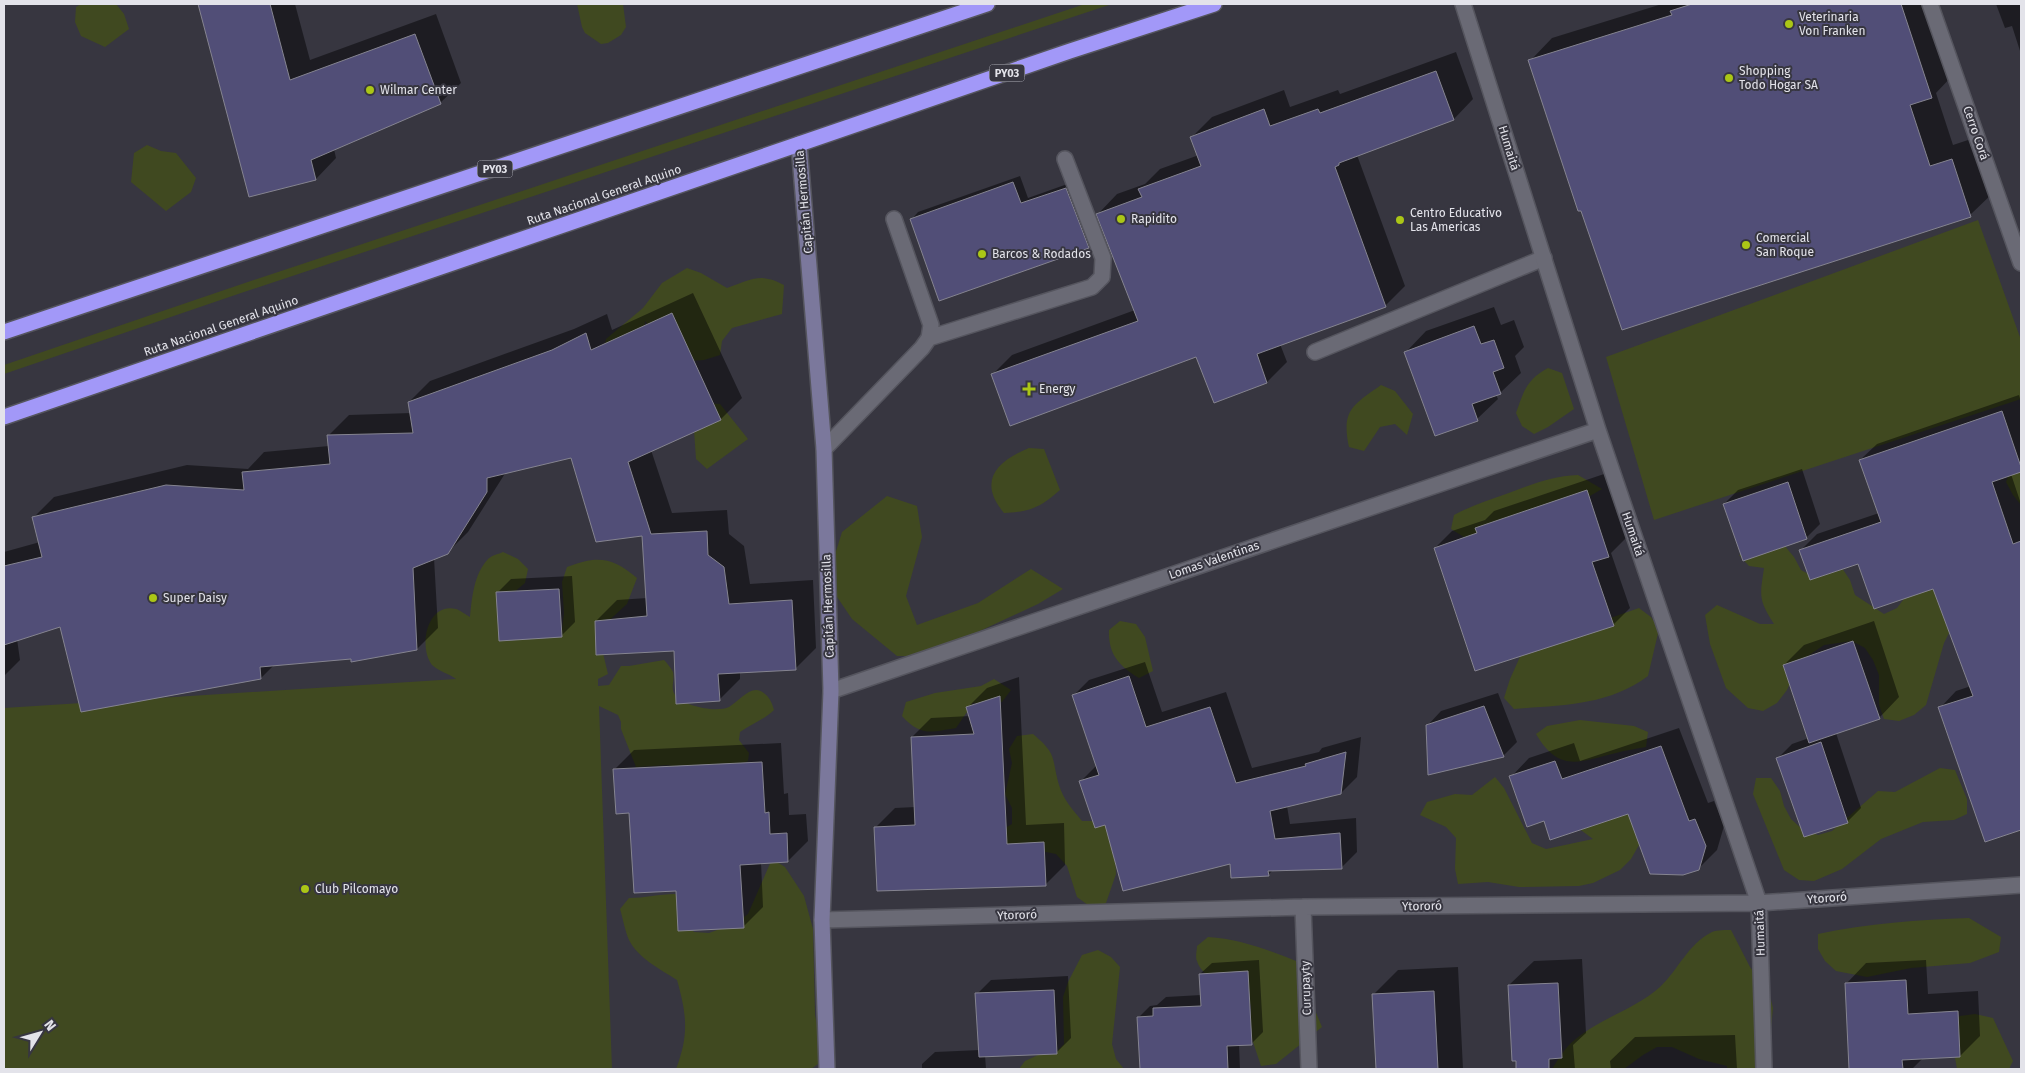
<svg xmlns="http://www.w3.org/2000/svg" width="2025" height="1073" viewBox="0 0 2025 1073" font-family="'Fira Sans',sans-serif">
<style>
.green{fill:#404920}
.shadow{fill:#0007}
.building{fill:#514e77;stroke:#858490}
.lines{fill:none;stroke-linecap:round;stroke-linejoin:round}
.lane-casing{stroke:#55555e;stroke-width:18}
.street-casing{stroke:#55555e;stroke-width:18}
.secondary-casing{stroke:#55555e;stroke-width:18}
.highway-casing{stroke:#55555e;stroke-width:18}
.lane{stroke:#6a6a75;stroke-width:15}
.street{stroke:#6a6a75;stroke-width:15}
.secondary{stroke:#7b789c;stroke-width:15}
.highway{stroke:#a298f8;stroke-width:15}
.poi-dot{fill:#abc616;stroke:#373640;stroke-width:2}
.labels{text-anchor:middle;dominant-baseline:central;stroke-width:4;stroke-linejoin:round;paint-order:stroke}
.shield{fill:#373640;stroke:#afafb7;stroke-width:1}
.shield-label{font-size:11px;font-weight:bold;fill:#e3e3ea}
.poi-label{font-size:12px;fill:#e3e3ea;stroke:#373640;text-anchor:start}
.street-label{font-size:12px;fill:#e3e3ea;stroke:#373640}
</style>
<rect width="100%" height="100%" fill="#373640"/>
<path class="green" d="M81,4H116L124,14L129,29L105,47L81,36L75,22L76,7Z
M577,4H623L626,27L621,35L608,43L601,44L585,33L582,27Z
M1085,4H1112L241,293L4,374V365L239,285Z
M147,145L161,151L176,153L196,178L191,192L166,211L131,182L134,153Z
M1978,220L2021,340V399L1654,520L1606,357Z
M687,268L701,273L727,288C751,280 761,272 784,285L782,314L732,328L722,341L720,355L704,360L689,361L654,332L645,321L643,350L603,354L606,339L643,308L662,283Z
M1548,368L1562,373L1574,409L1548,427L1534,434L1522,426L1516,413C1524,391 1526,380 1548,368Z
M1381,385L1395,391L1413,414L1407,435L1395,424L1380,427L1364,451L1349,447C1341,410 1353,405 1381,385Z
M705,403L720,404L748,439L707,469L696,459L694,430Z
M1029,448L1044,449L1060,490C1041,507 1030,512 1004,513C977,481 997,461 1029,448Z
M2021,464V505L2013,495L2006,482L2011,468Z
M1578,475L1602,489L1533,529L1481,538L1464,537L1451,529L1454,515C1471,506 1488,500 1506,494C1530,485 1552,476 1578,475Z
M887,496L917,506L922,537L906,596L917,625L978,603L1031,569L1063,589L1038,604L926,656H897L852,619L833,591V561L842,532Z
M1910,523L1951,629L1944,643L1926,705L1914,715L1899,721L1884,719L1879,705V675L1873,660L1865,648L1852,641L1824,645L1799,662L1787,690L1777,703L1763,711L1748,708L1726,688L1710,644L1705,615L1717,605L1760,624H1774C1758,599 1760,596 1764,568L1749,566L1739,555L1768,545H1784L1794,557L1801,570L1814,577L1842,568L1850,580L1855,595L1884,614L1897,608L1906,596Z
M503,552L518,559L528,569L525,583L513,593L538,633L552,638L562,630L564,613L562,582L567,567C597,555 613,557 637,578L627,604L604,625L601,645L608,674L598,679V686L609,685L621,666H629L664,660C667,663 671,668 673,672C675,680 670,688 675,695C683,706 716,713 729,707C740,701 752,682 765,694C770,698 772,703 774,710C765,719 751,724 740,732L739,740L749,753L748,761L720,774L705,776L668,765L636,767L621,729V722L618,715L599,706L612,1069H4V708L456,679C450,674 438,671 432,665C418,647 427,602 456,609C460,610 466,615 470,617C472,597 474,574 488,559C492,555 499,554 503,552Z
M1639,608L1651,617L1659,629L1648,676C1608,706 1561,705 1514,709L1504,698L1510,679L1524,648Z
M1120,621L1136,624L1145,637L1153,671L1139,678C1119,666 1108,654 1109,630Z
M994,679L1011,690L1002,702L973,703L956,728C931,732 921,737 902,716L906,702L935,693L981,686Z
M1580,720L1634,726L1648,732L1646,747C1636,749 1626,750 1616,753C1579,762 1559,773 1536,734L1547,726Z
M1033,734C1058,755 1051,757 1059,785C1063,799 1073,810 1082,821H1098L1113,818L1116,874L1106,903L1092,908L1077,897L1067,866L1056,854L1041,851L996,860L986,839L1012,824V808L1005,794L1012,763L1009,749L1017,736Z
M1940,768L1955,770L1967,799V814L1954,820L1923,822L1881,839L1842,869L1814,881L1799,880L1784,870L1753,794L1756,778H1771L1780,791L1784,806L1791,819L1803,830L1818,835L1832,831L1878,791L1895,792Z
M1495,777L1504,788L1532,843L1546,849L1593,839L1574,825L1621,802L1637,829L1639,845L1631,859L1620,870L1593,883L1579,886L1519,887L1488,882L1458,884L1455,869L1456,838L1446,827L1420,815L1427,802L1455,794L1472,795Z
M772,859L785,867L804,896L813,929L815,1015L822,1047L818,1064L811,1069H676C689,1035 687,1015 677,980C660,969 638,958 629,940C625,931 623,919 620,909L629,898C645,898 659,894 675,894L684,905V920L694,932L709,933L736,923L748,914Z
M1969,918L2001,937L1999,952L1970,963L1911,968L1867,977L1836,971L1825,961L1818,949V934C1868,923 1918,920 1969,918Z
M1731,930L1750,967L1769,992L1773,1008L1769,1049L1763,1069H1727V1066L1699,1059L1672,1047H1657L1643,1055L1624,1069H1552C1557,1061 1563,1051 1570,1044C1596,1019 1633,1011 1660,987C1679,969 1687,945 1712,932C1717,930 1726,930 1731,930Z
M1208,937C1241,939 1271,951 1301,963L1310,998L1322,1027L1276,1064L1261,1066L1251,1036V1006L1245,993C1230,987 1202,979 1197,961C1195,957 1197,950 1197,946Z
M1098,950L1111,957L1120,967L1112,1044L1116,1059L1124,1069H1019L1025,1061L1038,1055L1054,1054L1064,1044L1063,997L1068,982L1082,955Z
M1975,1014L1993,1018L2013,1061L2009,1069H1957L1949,1024L1960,1016Z"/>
<path class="shadow" d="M199,4H295L310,60L436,14L461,83L440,103L334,149L336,158L316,179L250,196Z
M1662,4H1931L1954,74L1936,93L1953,145L1974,138L1993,193L1970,215L1530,61L1552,38Z
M1996,4H2021V54L2012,26L2005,28Z
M1456,52L1473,99L1454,119L1357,155L1405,286L1385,306L1280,344L1287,362L1267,382L1214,401L1197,355L992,375L1012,355L1135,310L1098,214L1117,194L1145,184L1160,169L1199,155L1192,137L1212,117L1284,90L1290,107L1338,90L1340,94Z
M1020,176L1028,198L1073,182L1095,240L1088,247L912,219L918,212Z
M693,293L742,398L721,419L651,450L672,513L727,510L729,534L744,546L750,584L813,580L816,648L795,669L740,672V679L719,700L675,650L596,621L617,600L647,598L643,534L572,457L506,472L468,532L447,553L434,558L438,628L417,649L352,658L274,665L261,678L61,625L17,639L20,660L4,676V552L40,542L34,517L54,497L187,465L248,469L264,452L329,446L328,436L349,415L411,413L409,402L430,381L574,329L607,314L612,330Z
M1494,307L1501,325L1514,320L1524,347L1515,356L1521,373L1500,393L1496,395L1498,399L1477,419L1406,352L1426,331Z
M2019,395L2021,402V471L2011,474L2021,504V829L1986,840L1940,708L1956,691L1971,686L1934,587L1859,562L1801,550L1817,534L1879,513L1860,460L1877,444Z
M1802,469L1820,524L1806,538L1724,504L1738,490Z
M1604,474L1626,538L1611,553L1630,608L1613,625L1435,548L1452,531L1485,520L1494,511Z
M572,576L575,622L561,636L497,593L511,579Z
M1874,621L1899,697L1879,718L1836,733L1861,808L1847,822L1778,758L1792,744L1809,738L1784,665L1804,645Z
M1145,662L1162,712L1226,692L1252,768L1319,752L1322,748L1361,737L1357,777L1341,793L1287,806L1290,824L1356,818L1357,852L1341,868L1273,870L1268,875L1106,823L1081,781L1096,766L1074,695L1089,680Z
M1019,677L1026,825L1064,823L1065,865L1045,885L876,827L895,808L915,807L912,737L931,718L970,716L967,708L987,688Z
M1498,693L1517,742L1503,756L1427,726L1441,711Z
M1679,728L1708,803L1714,801L1724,826L1717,850L1698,869L1628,812L1544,819L1511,777L1529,758L1574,743L1580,761Z
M781,743L784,794L788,793L789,815L806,814L808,841L788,861L761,862L763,907L744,926L677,890L631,811L614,770L634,750Z
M1582,959L1586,1033L1573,1045L1575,1069H1517L1509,985L1534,961Z
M1259,960L1263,1032L1251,1044H1239L1240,1069H1141L1139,1017L1150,1006L1157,1005L1166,997L1201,995L1200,974L1212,963Z
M1926,960L1928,994L1978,991L1980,1036L1960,1056L1923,1058L1912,1069H1850L1846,984L1866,963Z
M1458,967L1463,1069H1377L1374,994L1398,970Z
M1068,976L1071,1038L1057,1052L985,1055L986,1069H922V1064L935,1052L980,1050L977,994L991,980Z
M1735,1035L1737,1069H1611L1610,1061L1635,1037Z"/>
<path class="building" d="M198,4H270L290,80L415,34L441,104L311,160L316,180L249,197Z
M1692,4H1901L1932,98L1910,105L1930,166L1952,159L1971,217L1622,330L1581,211H1578L1528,60L1672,15L1670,11Z
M1436,71L1454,120L1339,163V165L1335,167L1386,307L1257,354L1267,383L1214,403L1196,357L1010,426L991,374L1138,321L1096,214L1142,197L1138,189L1201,166L1190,137L1264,109L1270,126L1318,109L1320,113Z
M1013,182L1021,203L1066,188L1089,248L939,301L910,219Z
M672,313L721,420L628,462L651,534L707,531L708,555L724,567L729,604L792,600L796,670L718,674L720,701L676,704L674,651L596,655L595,621L647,616L642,536L596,542L571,458L487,478V492L448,554L413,568L417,650L351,662V659L260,667L261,679L81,712L60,627L4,645V566L42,557L32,517L166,485L244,490L242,472L330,464L327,435L413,433L408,402L552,350L586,333L591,350Z
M1474,326L1481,344L1494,340L1504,368L1493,372L1501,394L1472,404L1478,421L1435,436L1404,352Z
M2002,411L2021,467V472L1992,482L2013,544L2021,541V830L1985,842L1938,707L1973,696L1933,589L1874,609L1858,564L1810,580L1799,550L1881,522L1859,460Z
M1788,482L1807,539L1743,561L1723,504Z
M1587,490L1609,557L1592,562L1614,626L1475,671L1434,548L1477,533L1475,528Z
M559,589L562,637L499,641L496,592Z
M1853,641L1880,719L1809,743L1783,665Z
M1129,676L1146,727L1210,707L1236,783L1306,766L1305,764L1346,752L1341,794L1270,811L1275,839L1340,833L1342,869L1268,871L1269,876L1231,878L1230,864L1123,891L1105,825L1095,828L1079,781L1099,775L1072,695Z
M1000,696L1007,844L1044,842L1046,886L877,891L874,827L915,825L911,737L974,734L966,707Z
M1484,706L1504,757L1428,775L1426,725Z
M1821,742L1848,823L1804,837L1776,758Z
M1661,746L1689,821L1695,819L1706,846L1699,870L1683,875L1650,874L1628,814L1550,840L1544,821L1527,827L1509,776L1555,761L1562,779Z
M762,762L765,813L769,812L770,834L787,833L788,862L740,865L744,928L678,931L676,891L634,893L629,813L616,814L613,769Z
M1248,971L1252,1045L1227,1046L1228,1069H1140L1137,1017L1153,1016V1008L1201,1006L1199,974Z
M1906,980L1908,1014L1958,1011L1960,1057L1902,1060L1903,1069H1849L1845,983Z
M1558,983L1562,1058L1549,1059V1069H1516V1061H1512L1508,985Z
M1054,990L1057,1054L979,1057L975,993Z
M1434,991L1438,1069H1376L1372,994Z"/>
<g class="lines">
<g class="lane-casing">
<path id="lane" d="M929,338L1092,287L1102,277L1103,258L1065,159
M1315,352L1544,258
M824,449L922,348L929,338L931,325L894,219"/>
</g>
<g class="street-casing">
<path id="street" d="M1463,4L1598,430L1759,903L1764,1069
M1930,4L2021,263
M831,691L1598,430
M1303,907L1309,1069
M822,920L1303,907L1759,903L2021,885"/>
</g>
<g class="secondary-casing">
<path id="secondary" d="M799,144L824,449L831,691L822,920L827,1069"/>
</g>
<g class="highway-casing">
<path id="highway" d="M4,332L987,4
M4,417L1070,51L1214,4"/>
</g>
<use href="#lane" class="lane"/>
<use href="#street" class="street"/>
<use href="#secondary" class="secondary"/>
<use href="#highway" class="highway"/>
</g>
<g class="poi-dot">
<circle cx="1789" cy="24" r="5"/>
<circle cx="1729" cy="78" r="5"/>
<circle cx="370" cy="90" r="5"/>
<circle cx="1121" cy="219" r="5"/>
<circle cx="1400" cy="220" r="5"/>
<circle cx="1746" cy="245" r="5"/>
<circle cx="982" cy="254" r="5"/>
<path d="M1026.5 381.5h5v5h5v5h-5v5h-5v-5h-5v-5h5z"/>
<circle cx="153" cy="598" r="5"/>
<circle cx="305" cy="889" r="5"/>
</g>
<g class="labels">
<g class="shield">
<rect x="989.5" y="64.5" width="35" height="17" rx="4"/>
<rect x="477.5" y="160.5" width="35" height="17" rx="4"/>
</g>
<g class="shield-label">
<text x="1007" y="73">PY03</text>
<text x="495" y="169">PY03</text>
</g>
<g class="poi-label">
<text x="1799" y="17">Veterinaria<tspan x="1799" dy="14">Von Franken</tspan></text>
<text x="1739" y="71">Shopping<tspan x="1739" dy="14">Todo Hogar SA</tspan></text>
<text x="380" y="90">Wilmar Center</text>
<text x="1410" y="213">Centro Educativo<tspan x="1410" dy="14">Las Americas</tspan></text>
<text x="1131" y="219">Rapidito</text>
<text x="1756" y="238">Comercial<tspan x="1756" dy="14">San Roque</tspan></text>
<text x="992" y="254">Barcos &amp; Rodados</text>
<text x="1039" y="389">Energy</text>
<text x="163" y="598">Super Daisy</text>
<text x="315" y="889">Club Pilcomayo</text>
</g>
<g class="street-label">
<text transform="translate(1976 133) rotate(71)">Cerro Corá</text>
<text transform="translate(1509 148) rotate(73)">Humaitá</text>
<text transform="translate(604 195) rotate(-19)">Ruta Nacional General Aquino</text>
<text transform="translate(804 202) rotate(-95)">Capitán Hermosilla</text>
<text transform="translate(221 326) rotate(-19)">Ruta Nacional General Aquino</text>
<text transform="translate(1633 534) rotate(71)">Humaitá</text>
<text transform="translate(1214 560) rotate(-19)">Lomas Valentinas</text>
<text transform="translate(828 606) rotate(-92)">Capitán Hermosilla</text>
<text transform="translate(1827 898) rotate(-4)">Ytororó</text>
<text transform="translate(1422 906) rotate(-1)">Ytororó</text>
<text transform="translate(1017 915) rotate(-2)">Ytororó</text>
<text transform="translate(1760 933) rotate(-92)">Humaitá</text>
<text transform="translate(1306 988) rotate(-92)">Curupayty</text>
</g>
</g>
<rect width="2025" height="1073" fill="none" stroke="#e3e3ea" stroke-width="10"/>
<g transform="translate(40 1033) rotate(53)" stroke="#373640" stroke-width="4" paint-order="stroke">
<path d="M0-4L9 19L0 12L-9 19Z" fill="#e3e3ea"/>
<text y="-8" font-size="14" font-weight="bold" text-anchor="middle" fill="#e3e3ea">N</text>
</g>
</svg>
